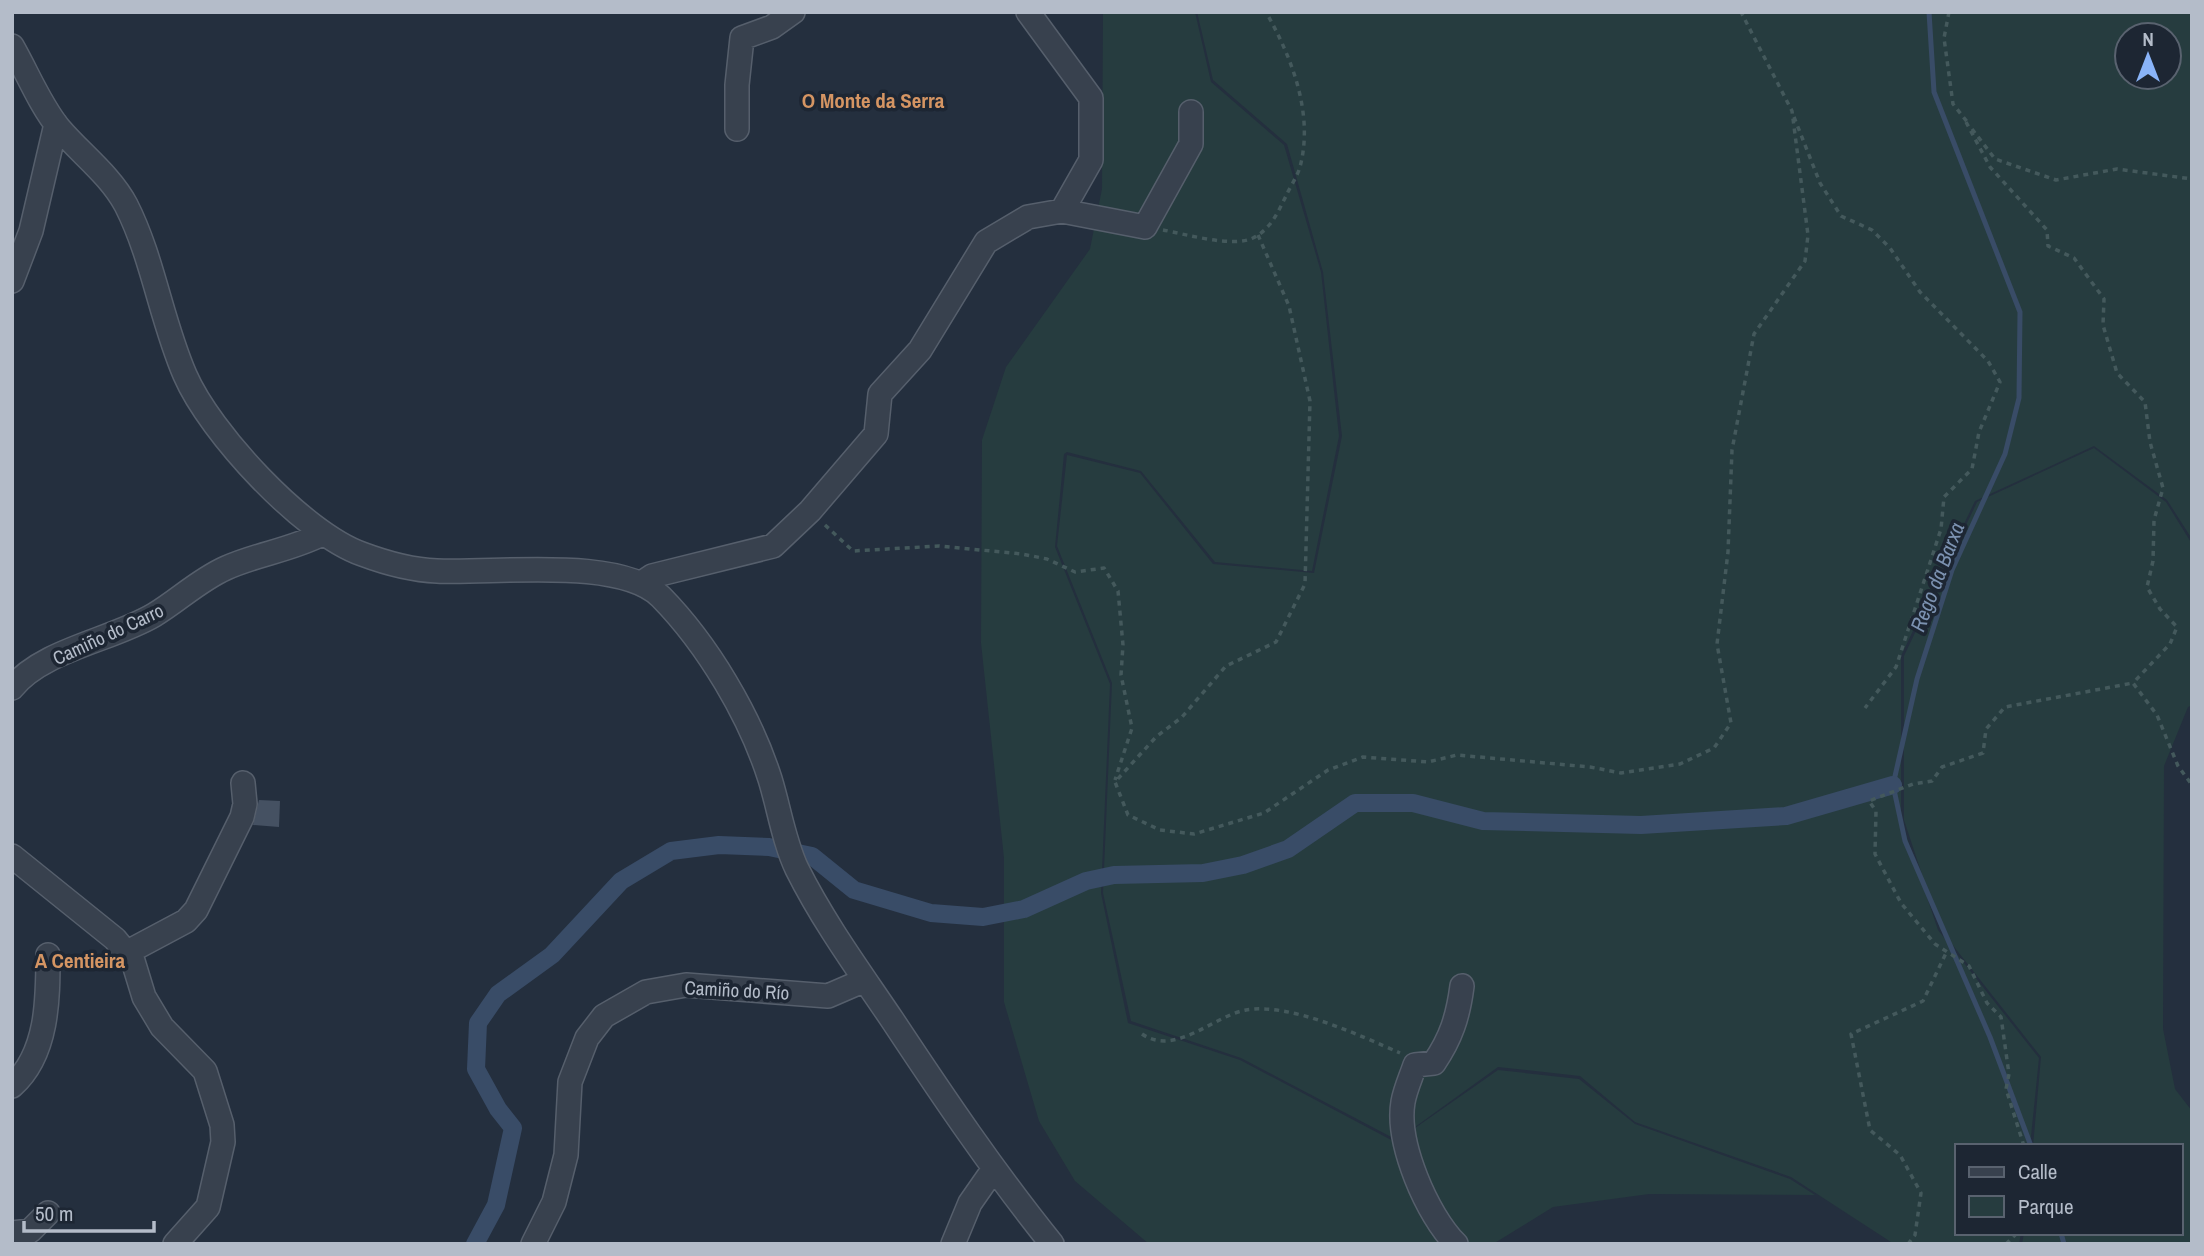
<svg xmlns="http://www.w3.org/2000/svg" width="2204" height="1256" viewBox="0 0 2204 1256" font-family="'Archivo Narrow',sans-serif">
<style>
.green{fill:#263c3f;fill-rule:evenodd}
.lines{fill:none;stroke-linecap:round;stroke-linejoin:round}
.stream{stroke:#394c67;stroke-width:5}
.canal{stroke:#394c67;stroke-width:18}
.building{fill:#455162}
.minor-casing{stroke:#565f6c;stroke-width:26}
.path{stroke:#44595c;stroke-width:3.5;stroke-dasharray:5 5;stroke-linecap:butt}
.minor{stroke:#38414e;stroke-width:23}
.labels{text-anchor:middle;dominant-baseline:central;stroke-width:7;stroke-linejoin:round;paint-order:stroke}
.street-label{font-size:19px;fill:#b4bcc9;stroke:#1d2633}
.neighbourhood-label{font-size:21px;font-weight:bold;fill:#d59563;stroke:#1d2633}
.water-label{font-size:21px;font-style:italic;fill:#7c92b1;stroke:#1d2633}
</style>
<rect width="100%" height="100%" fill="#242f3e"/>
<path class="green" d="M1103,12H1195L1211,82L1284,145L1321,272L1339,436L1312,571L1215,562L1141,471L1067,452L1064,454L1055,547L1110,684L1101,893L1128,1023L1240,1060L1395,1142L1498,1070L1579,1079L1635,1124L1790,1179L1815,1195L1649,1194L1553,1207L1493,1244H1149L1075,1181L1039,1121L1004,1002V858L981,643L982,440L1006,367L1090,249L1102,189Z
M1197,12H2192V539L2167,500L2094,446L1975,501L1901,656V820L1938,930L2039,1058L2030,1146H1957V1233H2021L2019,1244H1894L1791,1177L1635,1122L1580,1076L1498,1067L1397,1140L1241,1058L1131,1021L1103,893L1112,683L1057,546L1067,455L1140,473L1213,564L1314,573L1342,436L1323,272L1287,144L1213,80ZM2127,35H2169V77H2127Z
M2094,448L2166,502L2192,544V705L2188,707L2164,766L2163,1029L2175,1089L2192,1111V1244H2022L2024,1233H2181V1146H2033L2041,1057L1940,929L1904,820V656L1977,502Z"/>
<g class="lines">
<path class="stream" d="M1929,12L1934,92L2020,312L2019,398L2005,454L1952,570L1917,679L1893,785L1905,841L1990,1037L2031,1146
M2061,1233L2064,1244"/>
<path class="canal" d="M475,1244L496,1205L513,1128L498,1109L476,1069L478,1023L498,994L552,955L621,881L671,851L719,845L769,847L812,856L854,890L931,913L983,917L1024,909L1086,881L1114,875L1203,873L1243,865L1288,849L1355,803H1413L1483,821L1641,825L1786,816L1893,785"/>
</g>
<path class="building" d="M259,800L280,801L279,827L253,825Z"/>
<g class="lines">
<g class="minor-casing">
<path id="minor" d="M12,46C27,72 40,105 59,128C81,154 110,175 126,205C153,258 161,320 185,375C210,433 303,533 362,554C386,563 411,570 437,571C495,574 620,556 661,597C708,645 750,716 770,779C779,808 784,842 797,869C824,923 860,972 893,1021C944,1098 994,1172 1052,1244
M737,129V85L742,38L772,27L793,12
M1062,211L1145,227L1191,144V112
M12,281L31,231L56,124
M643,582L652,576L773,546L810,511L876,434L880,394L920,350L986,242L1028,217L1062,211L1091,160V98L1028,12
M12,688C42,650 112,640 154,615C179,600 199,580 226,568C257,554 291,550 322,534
M12,856L115,939L133,961L144,997L162,1027L205,1071L222,1125L223,1142L208,1207L175,1244
M126,953L186,921L196,910L242,817L245,804L243,783
M12,1086C48,1054 48,999 48,955
M12,1233L30,1231L48,1213
M533,1244L554,1202L566,1155L570,1082L587,1038L604,1016L646,992L686,985L828,996L865,980
M953,1244L970,1203L993,1170
M1456,1244C1427,1215 1396,1143 1403,1102C1405,1090 1411,1077 1415,1065L1434,1063C1451,1038 1458,1017 1462,986"/>
</g>
<path class="path" d="M1949,12L1944,38L1953,104L1968,123
M1794,117L1820,183L1841,216L1872,230L1890,248L1920,292L1988,361L2000,382L1979,432L1972,469L1944,497L1941,529L1896,667L1865,708
M1966,122L1990,167L2047,230L2048,246L2074,258L2104,299L2103,325L2117,373L2145,402L2150,442L2163,488L2154,520L2153,561L2147,587L2160,609L2177,627L2170,644L2133,683L2157,715L2178,766L2192,785
M1972,129L1995,159L2056,180L2117,169L2192,179
M1163,230C1185,234 1233,248 1253,238C1271,229 1278,212 1286,196C1290,187 1297,177 1300,167C1314,114 1292,58 1266,12
M1258,235L1289,306L1310,401L1305,584L1276,642L1226,666L1182,717L1156,737L1115,782L1128,815L1160,830L1194,834L1264,813L1328,770L1363,757L1428,762L1457,755L1590,767L1621,773L1680,764L1714,748L1731,723L1717,644L1728,552L1732,450L1754,334L1805,261L1808,235L1792,111L1741,12
M825,525L853,551L939,546L1022,554L1047,559L1075,572L1104,568L1118,591L1123,645L1121,675L1132,728L1115,780
M1142,1034C1175,1057 1213,1016 1246,1010C1289,1002 1361,1036 1400,1053
M2024,1146L2006,1089L2009,1074L2001,1017L1987,1003L1969,966L1935,944L1901,903L1875,854L1876,811L1869,801L1913,784L1932,781L1942,767L1983,753L1986,729L2005,707L2133,683
M1908,1244L1915,1235L1921,1193L1900,1155L1870,1130L1851,1034L1923,1001L1946,953
M2006,1244L2017,1233"/>
<use href="#minor" class="minor"/>
</g>
<g class="labels">
<g class="street-label">
<text transform="translate(108 634) rotate(-25)">Camiño do Carro</text>
<text transform="translate(737 990) rotate(3)">Camiño do Río</text>
</g>
<g class="neighbourhood-label">
<text x="873" y="100">O Monte da Serra</text>
<text x="80" y="960">A Centieira</text>
</g>
<g class="water-label">
<text transform="translate(1937 577) rotate(-69)">Rego da Barxa</text>
</g>
</g>
<rect width="2204" height="1256" fill="none" stroke="#b4bcc9" stroke-width="28"/>
<rect x="1955" y="1144" width="228" height="91" fill="#1d2633" stroke="#59626f" stroke-width="2"/>
<rect x="1969" y="1167" width="35" height="10" fill="#38414e" stroke="#59626f" stroke-width="2"/>
<text x="2018" y="1179" font-size="21" fill="#b4bcc9">Calle</text>
<rect x="1969" y="1196" width="35" height="21" fill="#263c3f" stroke="#59626f" stroke-width="2"/>
<text x="2018" y="1214" font-size="21" fill="#b4bcc9">Parque</text>
<g transform="translate(2148 56)"><circle r="33" fill="#1d2633" stroke="#59626f" stroke-width="2"/>
<path d="M0-5L12 26L0 18L-12 26Z" fill="#8ab4f8"/>
<text y="-10" font-size="19" font-weight="bold" text-anchor="middle" fill="#b4bcc9">N</text>
</g>
<path d="M24 1221v10h130v-10" fill="none" stroke="#b4bcc9" stroke-width="3.5"/>
<text x="35" y="1221" font-size="21" fill="#b4bcc9" stroke="#1d2633" stroke-width="5" paint-order="stroke">50 m</text>
</svg>
